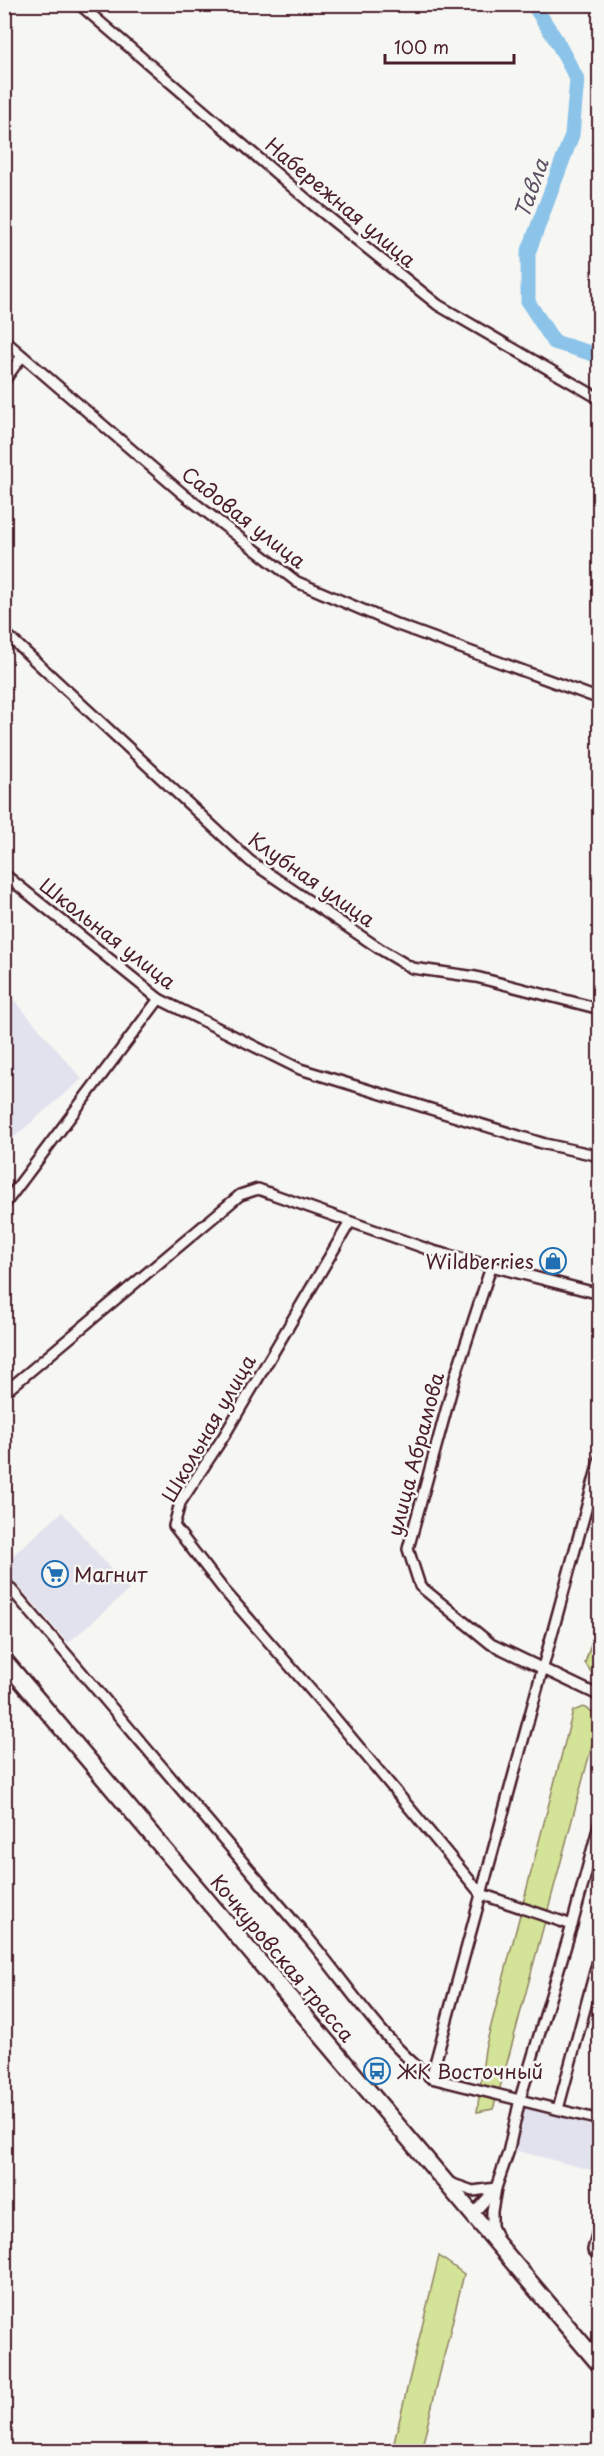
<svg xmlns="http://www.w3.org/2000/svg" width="604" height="2456" font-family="'Playpen Sans',sans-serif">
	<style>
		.built { fill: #e2e2ee }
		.green { fill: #d3e397; stroke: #8e8161; stroke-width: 1.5 }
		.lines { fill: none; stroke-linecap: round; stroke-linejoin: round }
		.river { stroke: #8bc3e9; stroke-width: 15 }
		.minor-casing { stroke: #4a1f2b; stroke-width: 14 }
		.primary-casing { stroke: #4a1f2b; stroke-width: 20 }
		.minor { stroke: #f6f6f2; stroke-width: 9 }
		.primary { stroke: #f6f6f2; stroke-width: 15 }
		.labels { text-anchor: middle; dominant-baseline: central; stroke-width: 5; stroke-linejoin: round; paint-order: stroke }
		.street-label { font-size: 20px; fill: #4a1f2b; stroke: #f6f6f2 }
		.poi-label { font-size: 20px; fill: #4a1f2b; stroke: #f6f6f2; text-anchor: start }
		.water-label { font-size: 21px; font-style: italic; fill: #5e5064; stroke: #f6f6f2 }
	</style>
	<rect width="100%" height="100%" fill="#f6f6f2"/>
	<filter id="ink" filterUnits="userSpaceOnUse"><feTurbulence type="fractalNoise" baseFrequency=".0167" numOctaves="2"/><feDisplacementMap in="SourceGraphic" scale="12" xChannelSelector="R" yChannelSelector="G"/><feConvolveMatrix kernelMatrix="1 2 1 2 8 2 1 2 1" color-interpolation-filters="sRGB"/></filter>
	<g filter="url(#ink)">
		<g class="built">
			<polygon points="4,988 82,1079 5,1145 4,1145"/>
			<polygon points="62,1512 129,1590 68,1643 4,1569 5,1562"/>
			<polygon points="524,2105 599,2125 599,2172 514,2150"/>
		</g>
		<g class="green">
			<polygon points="599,1618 599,1679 595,1678 585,1663"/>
			<polygon points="583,1707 599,1715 599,1719 503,2078 493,2109 477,2112 485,2049 573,1711"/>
			<polygon points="439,2256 464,2274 421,2451 392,2451"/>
		</g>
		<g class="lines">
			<polyline class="river" points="533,4 556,40 577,79 572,135 528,253 528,302 554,342 600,356"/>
			<defs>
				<g id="minor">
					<polyline points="79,4 312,204 438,305 600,399"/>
					<polyline points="4,340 183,494 297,582 398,625 600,699"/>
					<polyline points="4,381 22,356"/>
					<polyline points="4,632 250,861 380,949 412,968 476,977 600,1009"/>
					<polyline points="4,874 159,999 300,1069 545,1144 600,1156"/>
					<polyline points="4,1205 159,999"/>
					<polyline points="350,1222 224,1436 180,1503 174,1526 223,1589 329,1711 481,1894"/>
					<polyline points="491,1267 456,1374 408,1549 420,1586 491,1644 600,1696"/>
					<polyline points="4,1393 240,1195 258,1189 433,1251 600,1294"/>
					<path d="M 4,1581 C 106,1700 206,1820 308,1938 C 347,1984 383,2042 431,2078 L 600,1458"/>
					<polyline points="481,1894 572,1925"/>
					<polyline points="431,2078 600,2120"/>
					<polyline points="558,2109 600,1953"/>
					<polyline points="450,2183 473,2191 496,2188"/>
					<polyline points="472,2215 493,2192"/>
					<polyline points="600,2223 593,2250 600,2258"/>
					<polyline points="496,2235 492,2226 492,2211 496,2188 508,2153 520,2099 572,1925 600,1821"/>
				</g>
				<polyline id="primary" points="4,1660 600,2365"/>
			</defs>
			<use href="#minor" class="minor-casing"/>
			<use href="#primary" class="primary-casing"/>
			<use href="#minor" class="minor"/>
			<use href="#primary" class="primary"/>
		</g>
	</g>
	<defs>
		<symbol id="shop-ring" viewBox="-11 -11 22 22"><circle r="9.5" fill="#f6f6f2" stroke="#1f6fb2" stroke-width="1.5"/><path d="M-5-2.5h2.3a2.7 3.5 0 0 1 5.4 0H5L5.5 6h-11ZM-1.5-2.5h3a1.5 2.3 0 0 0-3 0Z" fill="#1f6fb2"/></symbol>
		<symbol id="supermarket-ring" viewBox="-11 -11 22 22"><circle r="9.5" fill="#f6f6f2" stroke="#1f6fb2" stroke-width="1.5"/><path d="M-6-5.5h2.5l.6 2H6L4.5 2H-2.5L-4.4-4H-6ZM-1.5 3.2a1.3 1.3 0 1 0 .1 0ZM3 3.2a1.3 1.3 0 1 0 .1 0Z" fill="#1f6fb2"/></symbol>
		<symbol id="bus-ring" viewBox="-11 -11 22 22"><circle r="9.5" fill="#f6f6f2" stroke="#1f6fb2" stroke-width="1.5"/><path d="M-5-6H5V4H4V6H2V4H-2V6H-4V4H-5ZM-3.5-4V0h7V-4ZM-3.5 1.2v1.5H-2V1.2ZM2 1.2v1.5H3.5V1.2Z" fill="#1f6fb2"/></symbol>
	</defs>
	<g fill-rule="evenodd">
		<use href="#shop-ring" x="538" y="1246" width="30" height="30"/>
		<use href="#supermarket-ring" x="40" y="1559" width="30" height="30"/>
		<use href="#bus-ring" x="362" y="2056" width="30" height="30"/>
	</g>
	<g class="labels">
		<g class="street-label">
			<text transform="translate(341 202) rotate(40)">Набережная улица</text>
			<text transform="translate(244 517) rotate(38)">Садовая улица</text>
			<text transform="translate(312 879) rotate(35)">Клубная улица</text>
			<text transform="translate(108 933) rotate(38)">Школьная улица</text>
			<text transform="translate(208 1428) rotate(-60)">Школьная улица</text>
			<text transform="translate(415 1454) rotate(-75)">улица Абрамова</text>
			<text transform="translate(283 1958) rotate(50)">Кочкуровская трасса</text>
		</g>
		<g class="poi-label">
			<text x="534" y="1261" text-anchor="end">Wildberries</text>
			<text x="74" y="1574">Магнит</text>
			<text x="397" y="2071">ЖК Восточный</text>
		</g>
		<g class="water-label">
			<text transform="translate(530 188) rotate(-70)">Тавла</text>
		</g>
	</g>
	<rect width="604" height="2456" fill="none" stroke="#f6f6f2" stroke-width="24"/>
	<rect x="12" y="12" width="580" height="2432" fill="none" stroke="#4a1f2b" stroke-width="2" filter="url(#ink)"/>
	<path d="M385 54v9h129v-9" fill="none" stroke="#4a1f2b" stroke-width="3"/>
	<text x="394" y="54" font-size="18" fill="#4a1f2b" stroke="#f6f6f2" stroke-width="4.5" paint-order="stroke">100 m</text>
</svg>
